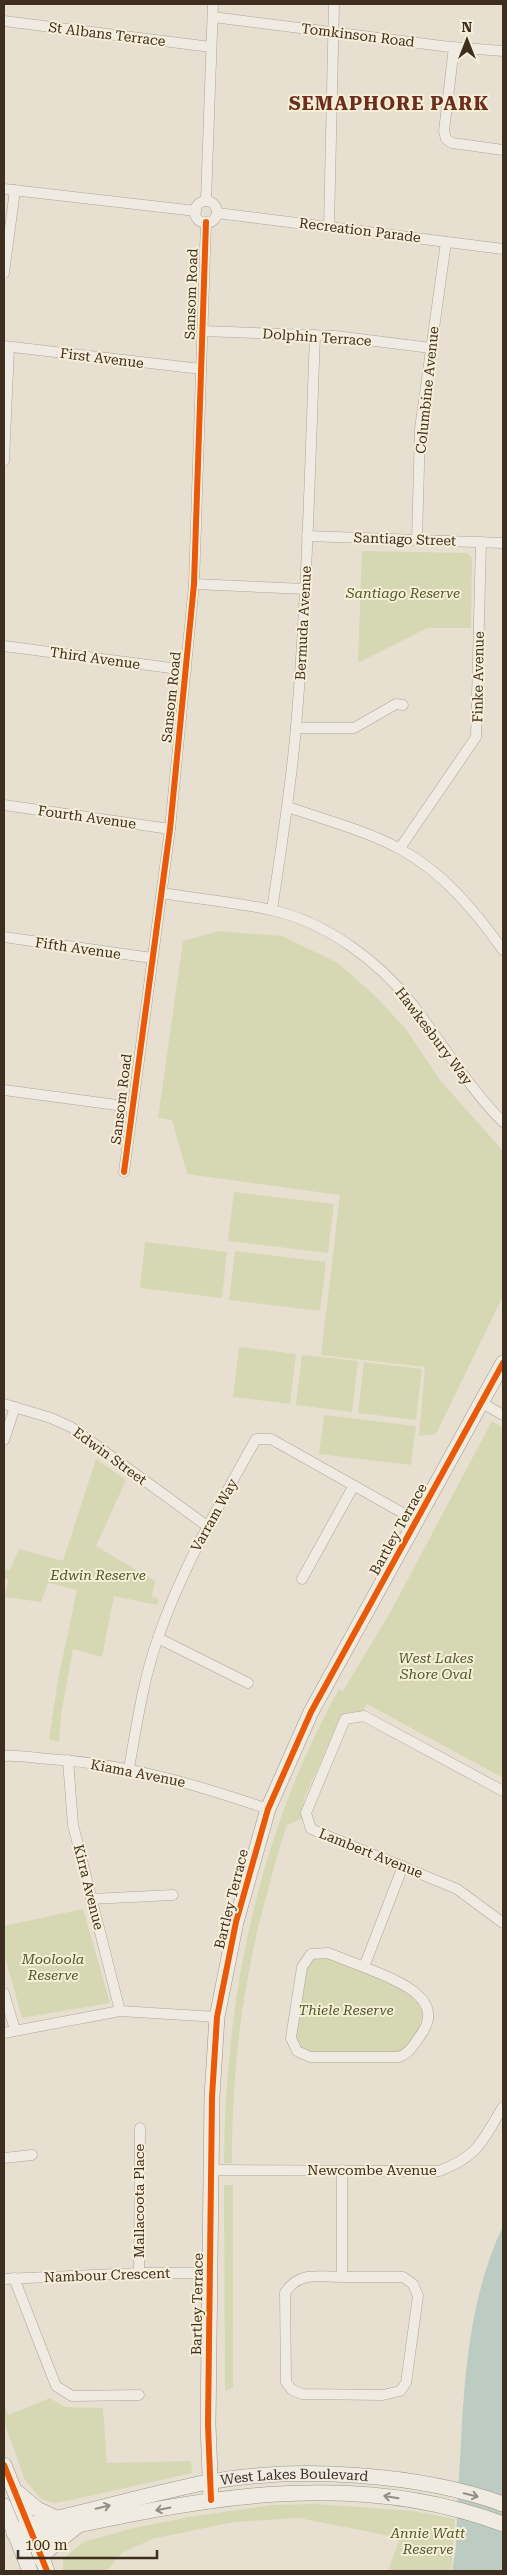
<svg xmlns="http://www.w3.org/2000/svg" width="507" height="2575" font-family="'Roboto Serif',serif">
	<style>
		.green { fill: #d6d7b3 }
		.water { fill: #bcccc2 }
		.lines { fill: none; stroke-linecap: round; stroke-linejoin: round }
		.street-casing { stroke: #ada599; stroke-width: 11 }
		.secondary-casing { stroke: #9c958a; stroke-width: 16 }
		.street { stroke: #efebe3; stroke-width: 10 }
		.secondary { stroke: #efebe3; stroke-width: 15 }
		.cycleway-casing { stroke: #f7eed8; stroke-width: 9 }
		.cycleway { stroke: #e8590c; stroke-width: 6 }
		.oneway { stroke: #968c82 }
		.labels { text-anchor: middle; dominant-baseline: central; stroke-width: 4; stroke-linejoin: round; paint-order: stroke }
		.street-label { font-size: 14px; fill: #3d2e20; stroke: #f7eed8 }
		.park-label { font-size: 14px; font-style: italic; fill: #4d5a26; stroke: #f7eed8 }
		.district-label { font-size: 19px; font-weight: bold; letter-spacing: 1px; fill: #6b2e1e; stroke: #f7eed8 }
	</style>
	<rect width="100%" height="100%" fill="#e7e0d1"/>
	<g class="green">
		<polygon points="362,551 467,553 472,558 471,628 427,628 358,663"/>
		<polygon points="219,931 282,936 338,963 374,995 405,1028 440,1080 503,1151 503,1296 436,1434 419,1436 425,1367 321,1355 340,1195 187,1174 172,1120 158,1118 183,941"/>
		<polygon points="234,1192 334,1204 328,1253 228,1241"/>
		<polygon points="145,1242 227,1252 222,1298 140,1288"/>
		<polygon points="235,1251 326,1262 320,1311 229,1300"/>
		<polygon points="239,1347 296,1354 290,1404 233,1397"/>
		<polygon points="302,1355 358,1361 352,1412 296,1405"/>
		<polygon points="364,1362 422,1369 416,1420 358,1413"/>
		<polygon points="324,1415 416,1426 411,1465 319,1454"/>
		<path d="M 492,1421 L 503,1428 L 503,1778 L 367,1704 L 363,1711 L 351,1712 L 340,1718 L 304,1799 L 302,1819 L 287,1825 C 280,1844 275,1864 270,1883 C 243,1975 232,2068 232,2163 L 224,2163 C 225,1998 258,1835 339,1689 L 343,1691 L 392,1609 Z"/>
		<polygon points="96,1459 126,1480 96,1546 155,1581 152,1596 159,1600 157,1605 114,1596 102,1657 73,1649 61,1715 59,1742 49,1739 58,1680 77,1590 48,1583 41,1602 5,1597 8,1580 4,1578 4,1569 10,1570 19,1549 63,1561"/>
		<polygon points="83,1909 110,2003 22,2018 4,1954 4,1926"/>
		<path d="M 322,1954 L 390,1982 L 423,2004 C 423,2025 415,2044 397,2054 L 311,2054 L 302,2050 L 296,2039 L 306,1969 L 312,1958 Z"/>
		<polygon points="224,2185 233,2185 233,2388 225,2391"/>
		<polygon points="50,2398 65,2407 103,2408 107,2463 191,2461 192,2473 71,2500 53,2503 41,2499 25,2480 4,2422 4,2403 8,2415"/>
		<polygon points="316,2504 413,2511 455,2519 451,2571 388,2571 400,2538 299,2518 234,2522 152,2539 122,2553 107,2571 63,2571 63,2559 83,2542 134,2528 189,2517 271,2505"/>
	</g>
	<path class="water" d="M 503,2226 L 503,2571 L 452,2571 L 456,2547 C 457,2512 459,2476 461,2441 C 465,2367 471,2294 503,2226 Z"/>
	<g class="lines">
		<defs>
			<g id="street">
				<polyline points="213,17 450,47 503,51"/>
				<polyline points="4,21 211,47"/>
				<polyline points="454,47 444,131 446,139 452,143 503,150"/>
				<polyline points="4,189 196,211"/>
				<polyline points="206,201 213,4"/>
				<circle cx="206" cy="212" r="11"/>
				<polyline points="217,213 503,249"/>
				<polyline points="329,226 334,4"/>
				<polyline points="4,273 15,190"/>
				<polyline points="202,331 336,336 431,348"/>
				<polyline points="4,346 201,369"/>
				<polyline points="4,461 9,347"/>
				<polyline points="307,536 503,543"/>
				<polyline points="417,540 420,429 446,242"/>
				<polyline points="194,584 306,589"/>
				<polyline points="4,646 186,670"/>
				<polyline points="296,728 354,728 396,704 403,705"/>
				<polyline points="4,805 170,829"/>
				<path d="M 288,807 C 325,820 365,830 400,849 C 443,872 475,911 503,950"/>
				<polyline points="400,848 476,737 481,542"/>
				<path d="M 162,893 C 198,899 235,902 271,910 C 326,922 379,961 413,1005 C 443,1044 468,1087 503,1122"/>
				<path d="M 272,910 C 281,849 291,788 296,727 C 307,596 310,466 315,335"/>
				<polyline points="4,937 152,958"/>
				<polyline points="4,1090 132,1107"/>
				<polyline points="124,1172 170,829 194,584 206,222"/>
				<polyline points="482,1403 503,1415"/>
				<polyline points="4,1404 51,1418 71,1427 207,1526"/>
				<polyline points="4,1440 15,1407"/>
				<polyline points="302,1579 353,1487"/>
				<polyline points="158,1638 248,1683"/>
				<path d="M 4,1756 C 19,1755 34,1758 49,1759 C 128,1764 194,1784 268,1809"/>
				<polyline points="68,1760 73,1825 120,2011"/>
				<path d="M 129,1768 C 137,1724 143,1680 158,1638 C 182,1567 220,1504 256,1439 L 271,1439 L 417,1521"/>
				<polyline points="503,1791 364,1716 345,1719 306,1813 311,1829 457,1889 503,1923"/>
				<polyline points="91,1899 173,1895"/>
				<path d="M 364,1967 L 328,1953 L 311,1954 L 302,1967 L 291,2038 L 297,2051 L 310,2057 L 399,2057 C 410,2053 415,2043 422,2033 C 447,1996 390,1978 364,1967 L 403,1866"/>
				<polyline points="4,1993 15,2030"/>
				<polyline points="4,2033 120,2011 217,2017"/>
				<polyline points="4,2158 32,2155"/>
				<path d="M 211,2170 L 439,2171 C 479,2156 482,2141 503,2107"/>
				<polyline points="139,2273 140,2128"/>
				<path d="M 342,2277 C 319,2277 298,2271 285,2293 L 286,2382 L 292,2390 L 302,2394 L 383,2395 L 400,2391 L 406,2383 L 418,2296 L 413,2284 L 403,2277 L 342,2277 L 342,2170"/>
				<polyline points="14,2278 56,2386 72,2396 139,2395"/>
				<polyline points="4,2279 139,2273 210,2273"/>
			</g>
			<g id="secondary">
				<polyline points="4,2465 47,2571"/>
				<polyline points="18,2493 37,2509 56,2518"/>
				<polyline points="211,2500 208,2425 212,2097 217,2017 236,1922 268,1809 311,1712 503,1363"/>
				<polyline points="4,2506 30,2571"/>
				<path id="s1" d="M 14,2533 L 28,2525 C 88,2512 148,2494 208,2482 C 298,2466 418,2473 503,2504"/>
				<path d="M 14,2533 L 32,2535 C 189,2501 347,2465 503,2524"/>
				<polyline points="41,2559 49,2549 77,2526"/>
			</g>
		</defs>
		<use href="#street" class="street-casing"/>
		<use href="#secondary" class="secondary-casing"/>
		<use href="#street" class="street"/>
		<use href="#secondary" class="secondary"/>
		<defs>
			<g id="cycleway">
				<polyline points="124,1172 170,829 194,584 206,222"/>
				<polyline points="4,2465 47,2571"/>
				<polyline points="211,2500 208,2425 212,2097 217,2017 236,1922 268,1809 311,1712 503,1363"/>
			</g>
		</defs>
		<use href="#cycleway" class="cycleway-casing"/>
		<use href="#cycleway" class="cycleway"/>
	</g>
	<defs><path id="oneway-shaft" d="M-6 0H5M1.5-3L5.5 0L1.5 3" fill="none" stroke-width="1.6" stroke-linecap="round" stroke-linejoin="round" transform="scale(1.25)"/></defs>
	<g class="oneway">
		<use href="#oneway-shaft" transform="translate(471 2495) rotate(14)"/>
		<use href="#oneway-shaft" transform="translate(391 2497) rotate(-171)"/>
		<use href="#oneway-shaft" transform="translate(103 2507) rotate(-13)"/>
		<use href="#oneway-shaft" transform="translate(163 2509) rotate(169)"/>
	</g>
	<g class="labels">
		<g class="street-label">
			<text transform="translate(107 34) rotate(7)">St Albans Terrace</text>
			<text transform="translate(358 35) rotate(7)">Tomkinson Road</text>
			<text transform="translate(360 230) rotate(7)">Recreation Parade</text>
			<text transform="translate(191 294) rotate(-88)">Sansom Road</text>
			<text transform="translate(317 337) rotate(4)">Dolphin Terrace</text>
			<text transform="translate(102 358) rotate(7)">First Avenue</text>
			<text transform="translate(427 390) rotate(-84)">Columbine Avenue</text>
			<text transform="translate(405 539) rotate(2)">Santiago Street</text>
			<text transform="translate(303 623) rotate(-87)">Bermuda Avenue</text>
			<text transform="translate(95 658) rotate(8)">Third Avenue</text>
			<text transform="translate(478 677) rotate(-89)">Finke Avenue</text>
			<text transform="translate(171 697) rotate(-84)">Sansom Road</text>
			<text transform="translate(87 817) rotate(8)">Fourth Avenue</text>
			<text transform="translate(78 948) rotate(8)">Fifth Avenue</text>
			<text transform="translate(434 1036) rotate(53)">Hawkesbury Way</text>
			<text transform="translate(121 1099) rotate(-83)">Sansom Road</text>
			<text transform="translate(110 1456) rotate(36)">Edwin Street</text>
			<text transform="translate(214 1515) rotate(-61)">Varram Way</text>
			<text transform="translate(398 1529) rotate(-61)">Bartley Terrace</text>
			<text transform="translate(138 1773) rotate(11)">Kiama Avenue</text>
			<text transform="translate(371 1853) rotate(22)">Lambert Avenue</text>
			<text transform="translate(89 1887) rotate(76)">Kirra Avenue</text>
			<text transform="translate(231 1899) rotate(-76)">Bartley Terrace</text>
			<text x="372" y="2170">Newcombe Avenue</text>
			<text transform="translate(139 2201) rotate(-90)">Mallacoota Place</text>
			<text transform="translate(107 2275) rotate(-2)">Nambour Crescent</text>
			<text transform="translate(197 2304) rotate(-89)">Bartley Terrace</text>
			<text stroke="none"><textPath href="#s1" startOffset="288">West Lakes Boulevard</textPath></text>
		</g>
		<g class="park-label">
			<text x="403" y="593">Santiago Reserve</text>
			<text x="98" y="1575">Edwin Reserve</text>
			<text x="436" y="1658">West Lakes<tspan x="436" dy="16">Shore Oval</tspan></text>
			<text x="53" y="1959">Mooloola<tspan x="53" dy="16">Reserve</tspan></text>
			<text x="346" y="2010">Thiele Reserve</text>
			<text x="428" y="2533">Annie Watt<tspan x="428" dy="16">Reserve</tspan></text>
		</g>
		<g class="district-label">
			<text x="389" y="103">SEMAPHORE PARK</text>
		</g>
	</g>
	<rect width="507" height="2575" fill="none" stroke="#3d2e20" stroke-width="10"/>
	<g transform="translate(467 40)" stroke="#f7eed8" stroke-width="4" paint-order="stroke">
	<path d="M0-4L9 19L0 12L-9 19Z" fill="#3d2e20"/>
	<text y="-8" font-size="14" font-weight="bold" text-anchor="middle" fill="#3d2e20">N</text>
	</g>
	<path d="M18 2550v8h139v-8" fill="none" stroke="#3d2e20" stroke-width="2.5"/>
	<text x="25" y="2550" font-size="15" fill="#3d2e20" stroke="#f7eed8" stroke-width="4" paint-order="stroke">100 m</text>
</svg>
